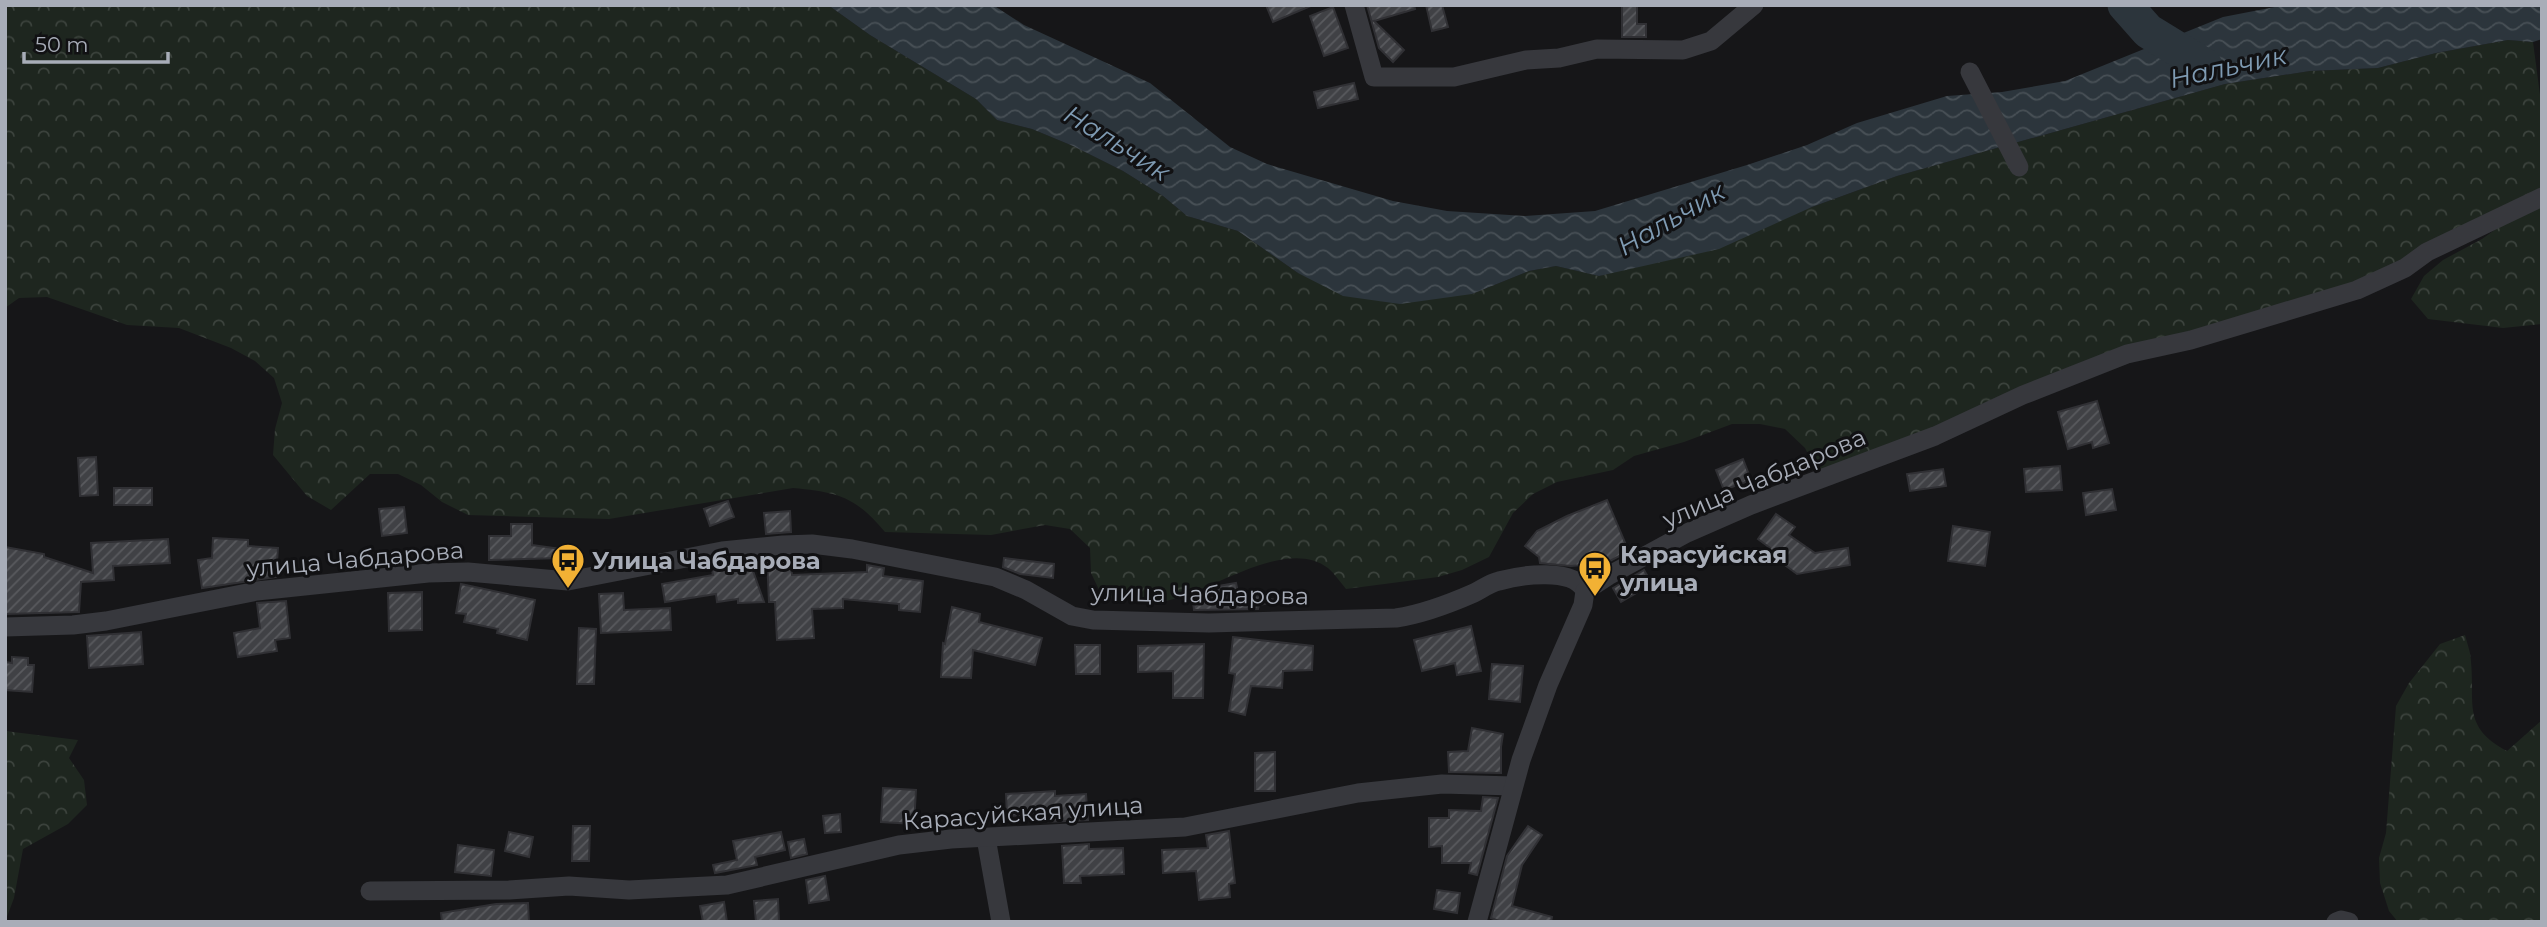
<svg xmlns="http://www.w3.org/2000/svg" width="2547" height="927" font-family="Montserrat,sans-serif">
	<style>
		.forest { fill: url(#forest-crowns) }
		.water { fill: url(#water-waves) }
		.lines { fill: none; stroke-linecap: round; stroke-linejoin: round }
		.river { stroke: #2c353c; stroke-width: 35 }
		.building { fill: url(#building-hatch); stroke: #303034; stroke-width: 2 }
		.minor { stroke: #37383d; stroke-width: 19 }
		.labels { text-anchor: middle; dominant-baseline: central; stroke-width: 6; stroke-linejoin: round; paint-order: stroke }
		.street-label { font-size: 24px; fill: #a8adb8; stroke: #111113 }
		.poi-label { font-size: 24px; font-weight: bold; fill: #a8adb8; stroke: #111113; text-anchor: start }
		.water-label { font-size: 26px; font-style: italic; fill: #7f9bb3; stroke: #111113 }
	</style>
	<defs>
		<pattern id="forest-crowns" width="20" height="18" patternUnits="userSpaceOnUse" patternTransform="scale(1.75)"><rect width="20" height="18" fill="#1e261f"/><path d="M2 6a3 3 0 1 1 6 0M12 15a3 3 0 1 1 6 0" fill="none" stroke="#3c433d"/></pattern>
		<pattern id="water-waves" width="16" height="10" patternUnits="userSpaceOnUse" patternTransform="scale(1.75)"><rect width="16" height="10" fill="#2c353c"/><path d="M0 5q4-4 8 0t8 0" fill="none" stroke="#485056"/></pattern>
		<pattern id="building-hatch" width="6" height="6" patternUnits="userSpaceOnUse" patternTransform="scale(1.75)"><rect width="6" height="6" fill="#404145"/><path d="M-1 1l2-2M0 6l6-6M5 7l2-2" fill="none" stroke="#595a5e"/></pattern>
	</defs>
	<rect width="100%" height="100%" fill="#161618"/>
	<g class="forest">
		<path d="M 5,5 L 828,5 L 870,35 L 976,99 L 997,120 L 1032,129 L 1073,146 L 1123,171 L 1163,196 L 1187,216 L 1238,231 L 1298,273 L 1472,294 L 1529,271 L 1556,266 L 1599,276 L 1812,207 L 1897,176 L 2225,84 L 2310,71 L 2378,68 L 2436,53 L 2508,40 L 2533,42 L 2542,110 L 2542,197 L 2405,268 L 2191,340 L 1820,478 L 1805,448 L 1785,429 L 1760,424 L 1732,424 L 1684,442 L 1634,456 L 1613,470 L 1557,482 L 1533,494 L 1513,513 L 1489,557 L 1462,570 L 1438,577 L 1346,589 C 1340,582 1335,574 1328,568 C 1285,535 1208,595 1161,602 C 1144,604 1119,598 1102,596 L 1091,573 L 1090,548 L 1070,529 L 1045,525 L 991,535 L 885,532 C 856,497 838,492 793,488 L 609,519 L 468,515 L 442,502 L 421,485 L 398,474 L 370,474 L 331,510 L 307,496 L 273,455 L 275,429 L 282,403 L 274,378 L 255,361 L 231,348 L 179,328 L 127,325 L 47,297 L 19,298 L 5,308 Z"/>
		<polygon points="2542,207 2542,324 2503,328 2428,319 2411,299 2424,276 2443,260 2482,239 2517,214"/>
		<path d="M 2465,635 C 2467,643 2471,653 2471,662 C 2475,704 2462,727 2507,751 L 2542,720 L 2542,922 L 2398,922 L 2389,911 L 2380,883 L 2379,858 L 2386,833 L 2396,706 L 2409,683 L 2440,644 Z"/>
		<polygon points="5,731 78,740 69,758 84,780 87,805 68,824 23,849 14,898 5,922"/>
	</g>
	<polygon class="water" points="828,5 993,5 1024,25 1150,83 1230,147 1267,164 1393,201 1447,211 1525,216 1595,211 1747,165 1807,145 1857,123 1947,96 2002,92 2065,81 2223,17 2285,5 2542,5 2542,39 2533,42 2508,40 2436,53 2378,68 2310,71 2225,84 1897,176 1812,207 1719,249 1599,276 1556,266 1529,271 1472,294 1400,304 1343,296 1298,273 1238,231 1187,216 1163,196 1123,171 1073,146 1032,129 997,120 976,99 870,35"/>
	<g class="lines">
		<polyline class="river" points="2125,5 2148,31 2205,66"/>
	</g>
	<g class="building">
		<polygon points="1266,5 1313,5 1273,22"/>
		<polygon points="1367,5 1414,5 1415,9 1374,21 1404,50 1393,62 1379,48"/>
		<polygon points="1426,5 1442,5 1448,27 1432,31"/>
		<polygon points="1622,5 1637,5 1637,24 1646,24 1646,37 1622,37"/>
		<polygon points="1333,7 1348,48 1324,56 1310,16"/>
		<polygon points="1354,83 1358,99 1318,108 1314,92"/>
		<polygon points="2097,401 2109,443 2093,448 2092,442 2068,449 2058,412"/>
		<polygon points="96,457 98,495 80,496 78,458"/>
		<polygon points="1743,459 1751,480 1724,490 1716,470"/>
		<polygon points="2060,466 2062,490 2026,492 2024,469"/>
		<polygon points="1943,469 1946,486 1910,491 1907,474"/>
		<rect x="114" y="488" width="38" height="17"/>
		<polygon points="2112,489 2116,510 2086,515 2083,493"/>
		<polygon points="1607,500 1626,545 1631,550 1606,563 1571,566 1540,563 1539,557 1525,546 1537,531 1567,516"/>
		<polygon points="728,501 734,517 710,526 704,509"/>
		<polygon points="404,507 407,533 382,536 379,509"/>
		<polygon points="790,511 791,532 766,534 764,513"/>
		<polygon points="1776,514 1795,527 1789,535 1815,553 1848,548 1850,565 1797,574 1767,552 1770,548 1758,539"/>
		<polygon points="511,524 532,524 532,545 562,549 561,558 489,560 489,536 511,536"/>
		<polygon points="1953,526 1990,532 1985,566 1948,561"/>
		<polygon points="213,538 248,540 248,546 278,548 276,577 202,588 198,560 212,558"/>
		<polygon points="168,539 170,563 113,566 114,580 81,582 79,612 5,614 5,547 44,554 44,557 93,573 91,543"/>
		<polygon points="790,557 792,575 867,572 867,565 884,568 883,576 923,581 920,612 899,610 899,604 843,599 843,608 812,609 814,638 777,640 775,602 769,602 767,559"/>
		<polygon points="1004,558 1054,564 1053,578 1020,574 1003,567"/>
		<polygon points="752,568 764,602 738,603 738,599 717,602 716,594 665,602 662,584 713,575 712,570"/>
		<polygon points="1644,570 1652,584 1621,602 1613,588"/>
		<polygon points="1236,583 1238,592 1280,601 1259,605 1258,609 1194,610 1193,602 1220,597 1218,586"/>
		<polygon points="461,584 535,600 527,640 497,633 498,629 464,622 466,614 456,613"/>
		<polygon points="422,592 422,630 389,631 388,593"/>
		<polygon points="623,593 624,610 670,608 671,630 601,633 599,594"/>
		<polygon points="286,601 290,638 275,640 277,651 238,657 234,633 260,628 257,603"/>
		<polygon points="952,607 980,614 979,622 1042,638 1035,665 973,650 971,678 941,677 943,643 945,644"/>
		<polygon points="1471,626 1481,671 1457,675 1455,663 1422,671 1414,640"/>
		<polygon points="579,628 596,629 594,684 577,684"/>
		<polygon points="141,632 143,664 89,668 87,636"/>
		<polygon points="1233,637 1313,646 1312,670 1283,671 1282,688 1251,686 1245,715 1229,711 1235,674 1229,673"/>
		<polygon points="1204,644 1203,698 1173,698 1173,671 1138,672 1138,646"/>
		<polygon points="1075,645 1100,645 1100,674 1076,674"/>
		<polygon points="12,657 28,658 28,665 34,665 32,692 5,690 5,662 12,663"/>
		<polygon points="1492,664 1523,666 1520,702 1489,699"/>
		<polygon points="1472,728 1503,734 1501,747 1501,773 1449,772 1448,752 1468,751"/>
		<polygon points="1275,752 1275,791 1255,791 1255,753"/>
		<polygon points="883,788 916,790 914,824 881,822"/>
		<polygon points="1055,791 1055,796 1086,794 1088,820 1044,822 1044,814 1007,816 1006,794"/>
		<polygon points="1483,797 1498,798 1477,875 1469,873 1471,863 1442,863 1442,846 1429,847 1429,818 1449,818 1449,810 1481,811"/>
		<polygon points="840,814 841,832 825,833 823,816"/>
		<polygon points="573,826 590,826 589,861 572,861"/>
		<polygon points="1528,826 1542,835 1522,865 1512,906 1552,917 1551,922 1502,922 1491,918 1507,856"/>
		<polygon points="1229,831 1235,883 1229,884 1230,897 1199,900 1196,871 1163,873 1162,850 1208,848 1206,835"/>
		<polygon points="509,832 533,837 529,857 505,851"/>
		<polygon points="781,832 785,850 755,857 757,865 715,873 713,865 737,860 733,841"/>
		<polygon points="804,839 807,854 791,858 788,842"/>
		<polygon points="1089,844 1089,849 1123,848 1124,874 1080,876 1081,883 1064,883 1062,846"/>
		<polygon points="458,845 494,850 491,876 455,872"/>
		<polygon points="825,876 829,900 809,903 806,880"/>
		<polygon points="1437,890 1460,893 1457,913 1434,909"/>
		<polygon points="778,899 779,921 756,922 754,901"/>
		<polygon points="724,902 727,922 703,922 700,906"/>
		<polygon points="528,903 529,922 442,922 441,913 496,904"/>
	</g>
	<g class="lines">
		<g class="minor">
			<polyline points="1354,5 1374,77 1454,77 1526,60 1559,58 1597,49 1683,50 1711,41 1754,5"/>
			<polyline points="1970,72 2019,167"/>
			<polyline points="1585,591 1608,576 1687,533 1751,505 1935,436 2023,395 2127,354 2191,340 2357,290 2405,268 2427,252 2542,197"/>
			<path d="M 5,627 L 73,625 L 106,621 L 257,591 L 428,573 L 468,572 L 568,581 L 722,551 L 783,545 L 812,544 L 852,549 L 995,577 L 1026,590 L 1072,616 L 1093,620 L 1209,623 L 1396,618 C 1423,614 1449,604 1474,593 C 1482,589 1490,583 1499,581 C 1520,575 1574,567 1585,591"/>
			<polyline points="986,838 1001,922"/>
			<polyline points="370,891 509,890 569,886 629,890 727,885 899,845 951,839 1185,827 1358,793 1442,784 1513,786"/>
			<polyline points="1477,922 1521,760 1548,685 1583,605 1585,591"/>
			<polyline points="2336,922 2341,920 2349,922"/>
		</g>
	</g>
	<defs>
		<symbol id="bus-pin" viewBox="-11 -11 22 30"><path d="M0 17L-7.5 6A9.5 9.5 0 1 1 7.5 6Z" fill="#f2b134" stroke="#111113"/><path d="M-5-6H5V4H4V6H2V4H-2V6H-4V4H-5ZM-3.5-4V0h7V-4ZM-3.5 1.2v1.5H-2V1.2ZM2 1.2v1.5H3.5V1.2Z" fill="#111"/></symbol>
	</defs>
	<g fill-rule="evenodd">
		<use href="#bus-pin" x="549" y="541" width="38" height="52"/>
		<use href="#bus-pin" x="1576" y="549" width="38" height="52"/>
	</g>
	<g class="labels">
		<g class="street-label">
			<text transform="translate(1764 478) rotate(-23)">улица Чабдарова</text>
			<text transform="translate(355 559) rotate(-5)">улица Чабдарова</text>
			<text transform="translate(1200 594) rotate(1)">улица Чабдарова</text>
			<text transform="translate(1023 813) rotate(-4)">Карасуйская улица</text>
		</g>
		<g class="poi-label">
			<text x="1620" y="554">Карасуйская<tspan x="1620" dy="28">улица</tspan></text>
			<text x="592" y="560">Улица Чабдарова</text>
		</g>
		<g class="water-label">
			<text transform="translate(2228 67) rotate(-12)">Нальчик</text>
			<text transform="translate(1117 143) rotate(32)">Нальчик</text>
			<text transform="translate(1671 219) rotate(-30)">Нальчик</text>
		</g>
	</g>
	<rect width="2547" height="927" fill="none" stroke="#a8adb8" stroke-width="14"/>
	<path d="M24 52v10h144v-10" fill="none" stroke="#a8adb8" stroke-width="3.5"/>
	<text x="35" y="52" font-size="21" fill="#a8adb8" stroke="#111113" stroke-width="5" paint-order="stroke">50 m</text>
</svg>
